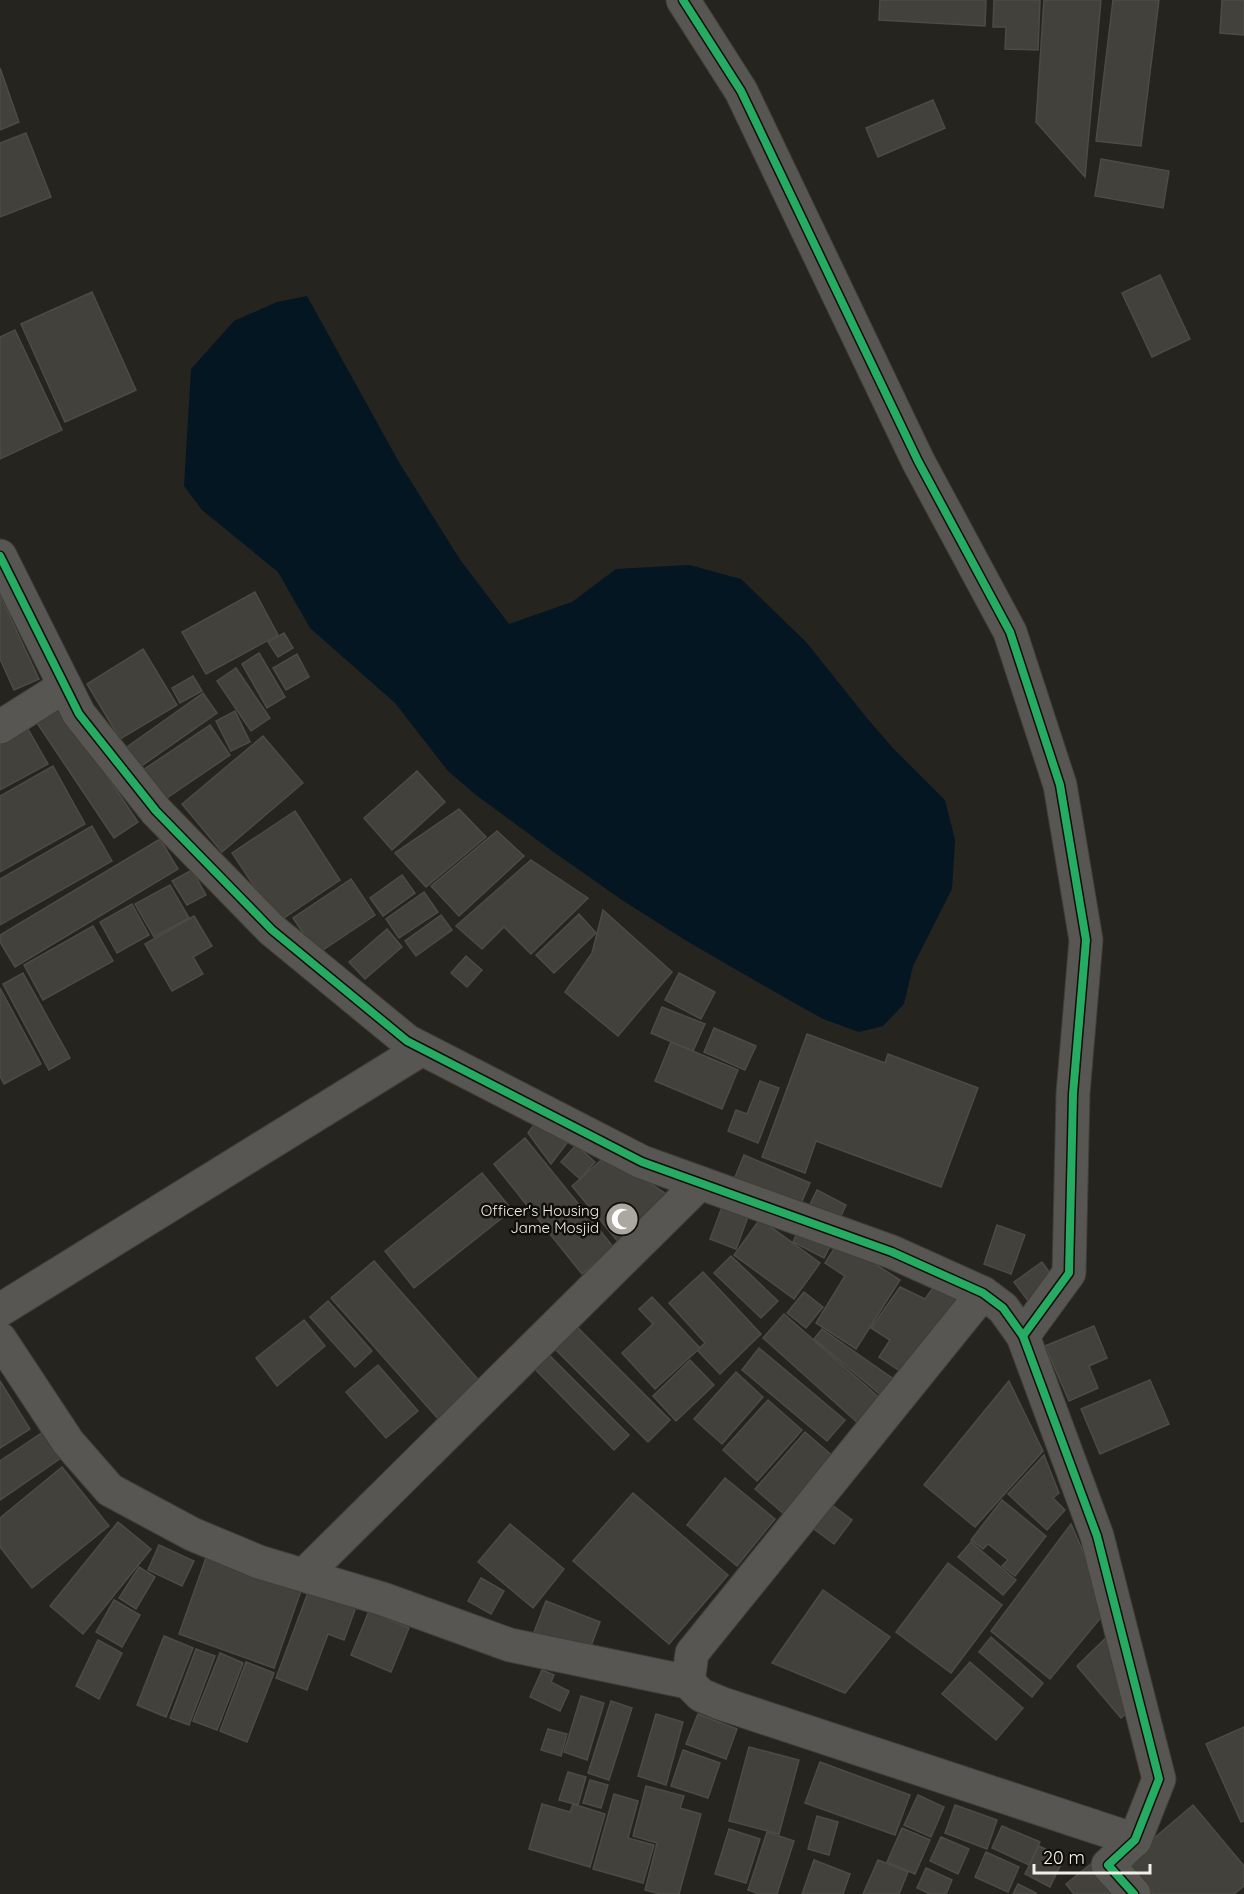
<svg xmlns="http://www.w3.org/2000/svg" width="1244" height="1894" font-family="Quicksand,sans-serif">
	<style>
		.water { fill: #051623 }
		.building { fill: #43413c; stroke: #4c4b46; stroke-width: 1.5 }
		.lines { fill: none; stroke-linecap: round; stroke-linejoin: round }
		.street-casing { stroke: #403e39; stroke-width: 35 }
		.street { stroke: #585652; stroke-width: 33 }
		.cycleway-casing { stroke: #100e09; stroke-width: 11 }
		.cycleway { stroke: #26ab63; stroke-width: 8 }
		.labels { text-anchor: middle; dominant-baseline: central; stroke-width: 5; stroke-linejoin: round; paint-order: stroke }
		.poi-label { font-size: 15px; fill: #f2efe8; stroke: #100e09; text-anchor: end }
	</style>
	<rect width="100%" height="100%" fill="#26241e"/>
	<polygon class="water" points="307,296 400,464 461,561 509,624 572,602 616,569 689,565 741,579 807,643 866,717 892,747 945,800 955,840 952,889 913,966 904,1004 883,1026 859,1032 823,1019 775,992 685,940 622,900 548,848 476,795 448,771 395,703 310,628 278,572 202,510 184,486 191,369 234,321 277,302"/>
	<g class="building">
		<polygon points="880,0 986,0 985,26 879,20"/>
		<polygon points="994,0 1040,0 1038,50 1005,49 1006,27 993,27"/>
		<polygon points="1044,0 1101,0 1085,177 1036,122"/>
		<polygon points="1113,0 1159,0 1141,146 1096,141"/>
		<polygon points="1222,0 1244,0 1244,35 1220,33"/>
		<polygon points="0,68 19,122 0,130"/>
		<polygon points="933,100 945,128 878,157 866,128"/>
		<polygon points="26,133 51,197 0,217 0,143"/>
		<polygon points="1101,159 1169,171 1163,208 1095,196"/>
		<polygon points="1160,275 1190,339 1152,357 1122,293"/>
		<polygon points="92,292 136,390 65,422 21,324"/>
		<polygon points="15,330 62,430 0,459 0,337"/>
		<polygon points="255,592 278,635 206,674 182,632"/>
		<polygon points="0,595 39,679 14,690 0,659"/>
		<polygon points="284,633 293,648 278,657 268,642"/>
		<polygon points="143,649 177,705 120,739 87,684"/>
		<polygon points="259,653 285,697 267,708 242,664"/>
		<polygon points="297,654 309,677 286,690 273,668"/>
		<polygon points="236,668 270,718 251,731 217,681"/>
		<polygon points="193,676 202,691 180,703 172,688"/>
		<polygon points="203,693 217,713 140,767 127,747"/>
		<polygon points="56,701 138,822 114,838 33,717"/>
		<polygon points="235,711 250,742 231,751 216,721"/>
		<polygon points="210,725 230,755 161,802 140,772"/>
		<polygon points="28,729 48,764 0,790 0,745"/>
		<polygon points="263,736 303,783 222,852 182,804"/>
		<polygon points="53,766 85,824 0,872 0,796"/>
		<polygon points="417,771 445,802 392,850 364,818"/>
		<polygon points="459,809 486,837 426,887 395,853"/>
		<polygon points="295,811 340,880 278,922 232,853"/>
		<polygon points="92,826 112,861 0,925 0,879"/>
		<polygon points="497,831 524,856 459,916 431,886"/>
		<polygon points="160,839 178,869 15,967 0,942 0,935"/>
		<polygon points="531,860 588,898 531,954 504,927 482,949 456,926"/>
		<polygon points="192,870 206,895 187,905 172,881"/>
		<polygon points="402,875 415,893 383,916 370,898"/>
		<polygon points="351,879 375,915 317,954 293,918"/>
		<polygon points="170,885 189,918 154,937 135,904"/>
		<polygon points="424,892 438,912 399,938 386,919"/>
		<polygon points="132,904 149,935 117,953 100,922"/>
		<polygon points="603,910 672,972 618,1036 565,992 592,953"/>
		<polygon points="579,914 596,933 554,973 536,955"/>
		<polygon points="441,915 452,930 416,956 405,941"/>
		<polygon points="194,916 212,946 193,957 203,974 172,991 145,944"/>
		<polygon points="93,926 113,961 43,1000 24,965"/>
		<polygon points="387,929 402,947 365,979 349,962"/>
		<polygon points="466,956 482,970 467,987 451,973"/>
		<polygon points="23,973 70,1058 49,1070 3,984"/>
		<polygon points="679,973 715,992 701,1019 665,1000"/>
		<polygon points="0,988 41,1064 4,1084 0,1076"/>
		<polygon points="662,1007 705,1024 693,1051 651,1033"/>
		<polygon points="714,1028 756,1046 745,1070 704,1052"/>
		<polygon points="807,1034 885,1063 888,1054 978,1088 941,1187 816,1141 805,1173 762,1157"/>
		<polygon points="671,1042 738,1070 722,1109 655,1081"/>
		<polygon points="760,1081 779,1088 758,1143 728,1131 736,1110 747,1114"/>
		<polygon points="536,1122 567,1143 551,1164 528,1133"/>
		<polygon points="525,1138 614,1248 582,1274 494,1164"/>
		<polygon points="576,1145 595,1162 580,1179 561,1162"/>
		<polygon points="607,1155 668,1195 619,1243 572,1186"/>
		<polygon points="744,1155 810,1183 798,1210 733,1182"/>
		<polygon points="482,1173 512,1210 414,1288 385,1251"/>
		<polygon points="817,1190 846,1205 837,1224 808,1209"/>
		<polygon points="722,1207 748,1217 736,1249 710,1239"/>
		<polygon points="760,1219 820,1263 794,1299 734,1255"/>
		<polygon points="997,1225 1025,1235 1011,1274 984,1264"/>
		<polygon points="799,1229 831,1244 824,1258 793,1242"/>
		<polygon points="839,1241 900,1280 856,1349 816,1323 845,1276 825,1263"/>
		<polygon points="731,1256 778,1301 761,1318 714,1273"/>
		<polygon points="374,1261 482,1384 440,1421 331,1298"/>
		<polygon points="1042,1262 1057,1283 1029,1302 1014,1282"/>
		<polygon points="703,1272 761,1334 720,1374 697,1350 705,1343 669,1303"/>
		<polygon points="900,1287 925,1299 933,1288 960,1301 903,1373 879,1357 890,1340 871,1328"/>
		<polygon points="804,1292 823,1307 806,1328 787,1313"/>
		<polygon points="652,1297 700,1348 655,1389 622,1353 653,1324 639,1309"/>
		<polygon points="328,1301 372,1351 355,1367 310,1317"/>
		<polygon points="784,1314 881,1399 859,1424 763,1338"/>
		<polygon points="304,1320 325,1346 277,1386 256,1358"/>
		<polygon points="573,1323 670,1420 648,1442 551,1345"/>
		<polygon points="1094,1326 1107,1358 1089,1366 1098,1388 1069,1401 1045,1346"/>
		<polygon points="822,1329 895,1380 883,1397 814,1339"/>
		<polygon points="541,1347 629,1435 614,1450 527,1361"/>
		<polygon points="759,1348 845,1420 827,1441 742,1370"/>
		<polygon points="690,1360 714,1385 676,1421 653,1396"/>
		<polygon points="378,1365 418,1411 386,1438 346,1392"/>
		<polygon points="736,1372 763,1397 722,1444 694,1419"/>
		<polygon points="1150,1380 1169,1424 1100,1454 1081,1409"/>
		<polygon points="0,1381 30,1429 0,1448"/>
		<polygon points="1009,1381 1043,1451 975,1527 924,1485"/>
		<polygon points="768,1400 802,1430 757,1481 723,1450"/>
		<polygon points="43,1432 61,1458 0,1500 0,1461"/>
		<polygon points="805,1432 835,1458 785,1515 755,1489"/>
		<polygon points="1044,1455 1059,1493 1053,1498 1065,1510 1047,1530 1008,1494"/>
		<polygon points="62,1467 109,1526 32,1588 0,1547 0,1518"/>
		<polygon points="725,1478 775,1519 737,1566 687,1525"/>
		<polygon points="633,1493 728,1575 669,1644 573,1561"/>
		<polygon points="824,1499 852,1520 834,1544 806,1523"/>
		<polygon points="1002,1500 1046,1536 1015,1576 1002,1566 1008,1560 988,1544 983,1549 971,1540"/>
		<polygon points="118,1522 151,1549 83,1634 50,1606"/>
		<polygon points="510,1524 564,1569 533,1608 478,1562"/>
		<polygon points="1071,1524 1108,1609 1050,1679 991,1631"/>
		<polygon points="971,1542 1016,1580 1003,1595 958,1557"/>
		<polygon points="159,1545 194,1561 182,1586 148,1570"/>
		<polygon points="207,1555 302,1588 274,1668 179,1634"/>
		<polygon points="948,1563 1002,1605 951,1673 896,1632"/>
		<polygon points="139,1567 155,1577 136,1609 119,1598"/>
		<polygon points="481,1578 504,1591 491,1614 468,1601"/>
		<polygon points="310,1587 357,1604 344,1640 328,1634 307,1690 276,1678"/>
		<polygon points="823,1590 890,1637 845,1693 772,1663"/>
		<polygon points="114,1600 140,1615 122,1647 96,1632"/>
		<polygon points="546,1601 600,1622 588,1654 534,1632"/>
		<polygon points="369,1611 409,1628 391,1672 351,1655"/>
		<polygon points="1112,1632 1152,1691 1121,1718 1077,1666"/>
		<polygon points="164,1636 193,1648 166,1717 137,1705"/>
		<polygon points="991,1637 1043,1683 1032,1697 979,1652"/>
		<polygon points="98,1640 122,1653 99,1699 76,1686"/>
		<polygon points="196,1649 215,1656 189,1725 170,1718"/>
		<polygon points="220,1653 243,1663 217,1730 193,1721"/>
		<polygon points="246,1662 274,1673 247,1742 220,1731"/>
		<polygon points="970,1662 1023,1708 996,1740 942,1694"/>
		<polygon points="542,1670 554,1675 551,1682 569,1691 560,1711 530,1697"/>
		<polygon points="581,1696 604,1703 587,1760 564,1752"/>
		<polygon points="611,1701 632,1708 609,1780 588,1773"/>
		<polygon points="656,1714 683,1722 666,1785 638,1776"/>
		<polygon points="698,1714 737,1729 726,1759 686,1744"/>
		<polygon points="1244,1727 1244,1821 1241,1822 1206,1744"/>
		<polygon points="548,1729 567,1734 561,1756 541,1750"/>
		<polygon points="749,1747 799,1760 779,1834 729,1821"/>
		<polygon points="683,1750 720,1763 708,1798 671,1786"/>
		<polygon points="820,1762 910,1795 895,1835 805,1803"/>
		<polygon points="568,1772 586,1777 578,1805 559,1800"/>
		<polygon points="590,1780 608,1785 601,1808 583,1803"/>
		<polygon points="646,1786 684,1796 680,1808 701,1814 679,1894 660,1894 645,1890 657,1843 633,1836"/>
		<polygon points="614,1794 638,1801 628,1838 654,1845 643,1883 593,1869"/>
		<polygon points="918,1795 944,1807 931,1837 904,1825"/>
		<polygon points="542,1804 570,1812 573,1804 605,1814 590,1867 529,1849"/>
		<polygon points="955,1805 997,1820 987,1849 945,1833"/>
		<polygon points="1193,1805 1244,1866 1244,1886 1234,1894 1153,1894 1126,1862"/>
		<polygon points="817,1816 838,1822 829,1855 808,1849"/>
		<polygon points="1002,1826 1040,1842 1029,1865 992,1848"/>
		<polygon points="902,1828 930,1840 915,1874 887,1862"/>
		<polygon points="729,1829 760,1839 746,1883 715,1874"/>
		<polygon points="767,1832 794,1841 777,1894 760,1894 748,1890"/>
		<polygon points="941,1837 969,1849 958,1874 930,1861"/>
		<polygon points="1039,1846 1064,1858 1050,1887 1025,1874"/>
		<polygon points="986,1852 1019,1867 1008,1892 975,1877"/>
		<polygon points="814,1860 850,1874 843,1894 802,1894"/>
		<polygon points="878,1860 908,1872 899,1894 863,1894"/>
		<polygon points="1092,1863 1116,1894 1074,1894 1066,1884"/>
		<polygon points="926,1868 952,1880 946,1894 930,1894 917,1888"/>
		<polygon points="1018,1884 1036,1893 1036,1894 1013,1894"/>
	</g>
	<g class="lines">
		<defs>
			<g id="street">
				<polyline points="683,0 741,91 918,461 1010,632 1060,785 1086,940 1073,1094 1069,1273 1023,1336"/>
				<polyline points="0,556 79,714 156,811 272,930 407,1041 642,1162 892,1252 983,1293 1003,1308 1023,1336 1097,1536 1159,1779 1135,1840 1108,1865 1134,1894"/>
				<polyline points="0,727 65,686"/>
				<polyline points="0,1310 422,1049"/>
				<polyline points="0,1339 68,1442 110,1490 192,1534 259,1562 383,1599 510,1645 688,1682 701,1695 720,1703 1135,1840"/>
				<polyline points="304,1575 700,1183"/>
				<polyline points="688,1682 692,1653 983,1293"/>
			</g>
		</defs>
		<use href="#street" class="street-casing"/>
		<use href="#street" class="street"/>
		<defs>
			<g id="cycleway">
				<polyline points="683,0 741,91 918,461 1010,632 1060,785 1086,940 1073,1094 1069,1273 1023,1336"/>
				<polyline points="0,556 79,714 156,811 272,930 407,1041 642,1162 892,1252 983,1293 1003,1308 1023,1336 1097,1536 1159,1779 1135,1840 1108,1865 1134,1894"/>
			</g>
		</defs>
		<use href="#cycleway" class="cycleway-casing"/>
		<use href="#cycleway" class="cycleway"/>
	</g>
	<defs>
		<symbol id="mosque-disc" viewBox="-11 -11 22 22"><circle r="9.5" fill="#aba8a1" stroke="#100e09"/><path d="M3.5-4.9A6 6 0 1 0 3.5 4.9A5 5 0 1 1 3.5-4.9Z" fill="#fff"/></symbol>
	</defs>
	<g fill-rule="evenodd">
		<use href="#mosque-disc" x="603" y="1200" width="38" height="38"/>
	</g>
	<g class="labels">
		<g class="poi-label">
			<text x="599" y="1210">Officer's Housing<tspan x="599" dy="17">Jame Mosjid</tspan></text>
		</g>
	</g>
	<path d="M1034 1864v9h116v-9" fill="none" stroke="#f2efe8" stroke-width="3"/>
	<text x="1043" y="1864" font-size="18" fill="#f2efe8" stroke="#100e09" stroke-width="4.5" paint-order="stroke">20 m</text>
</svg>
